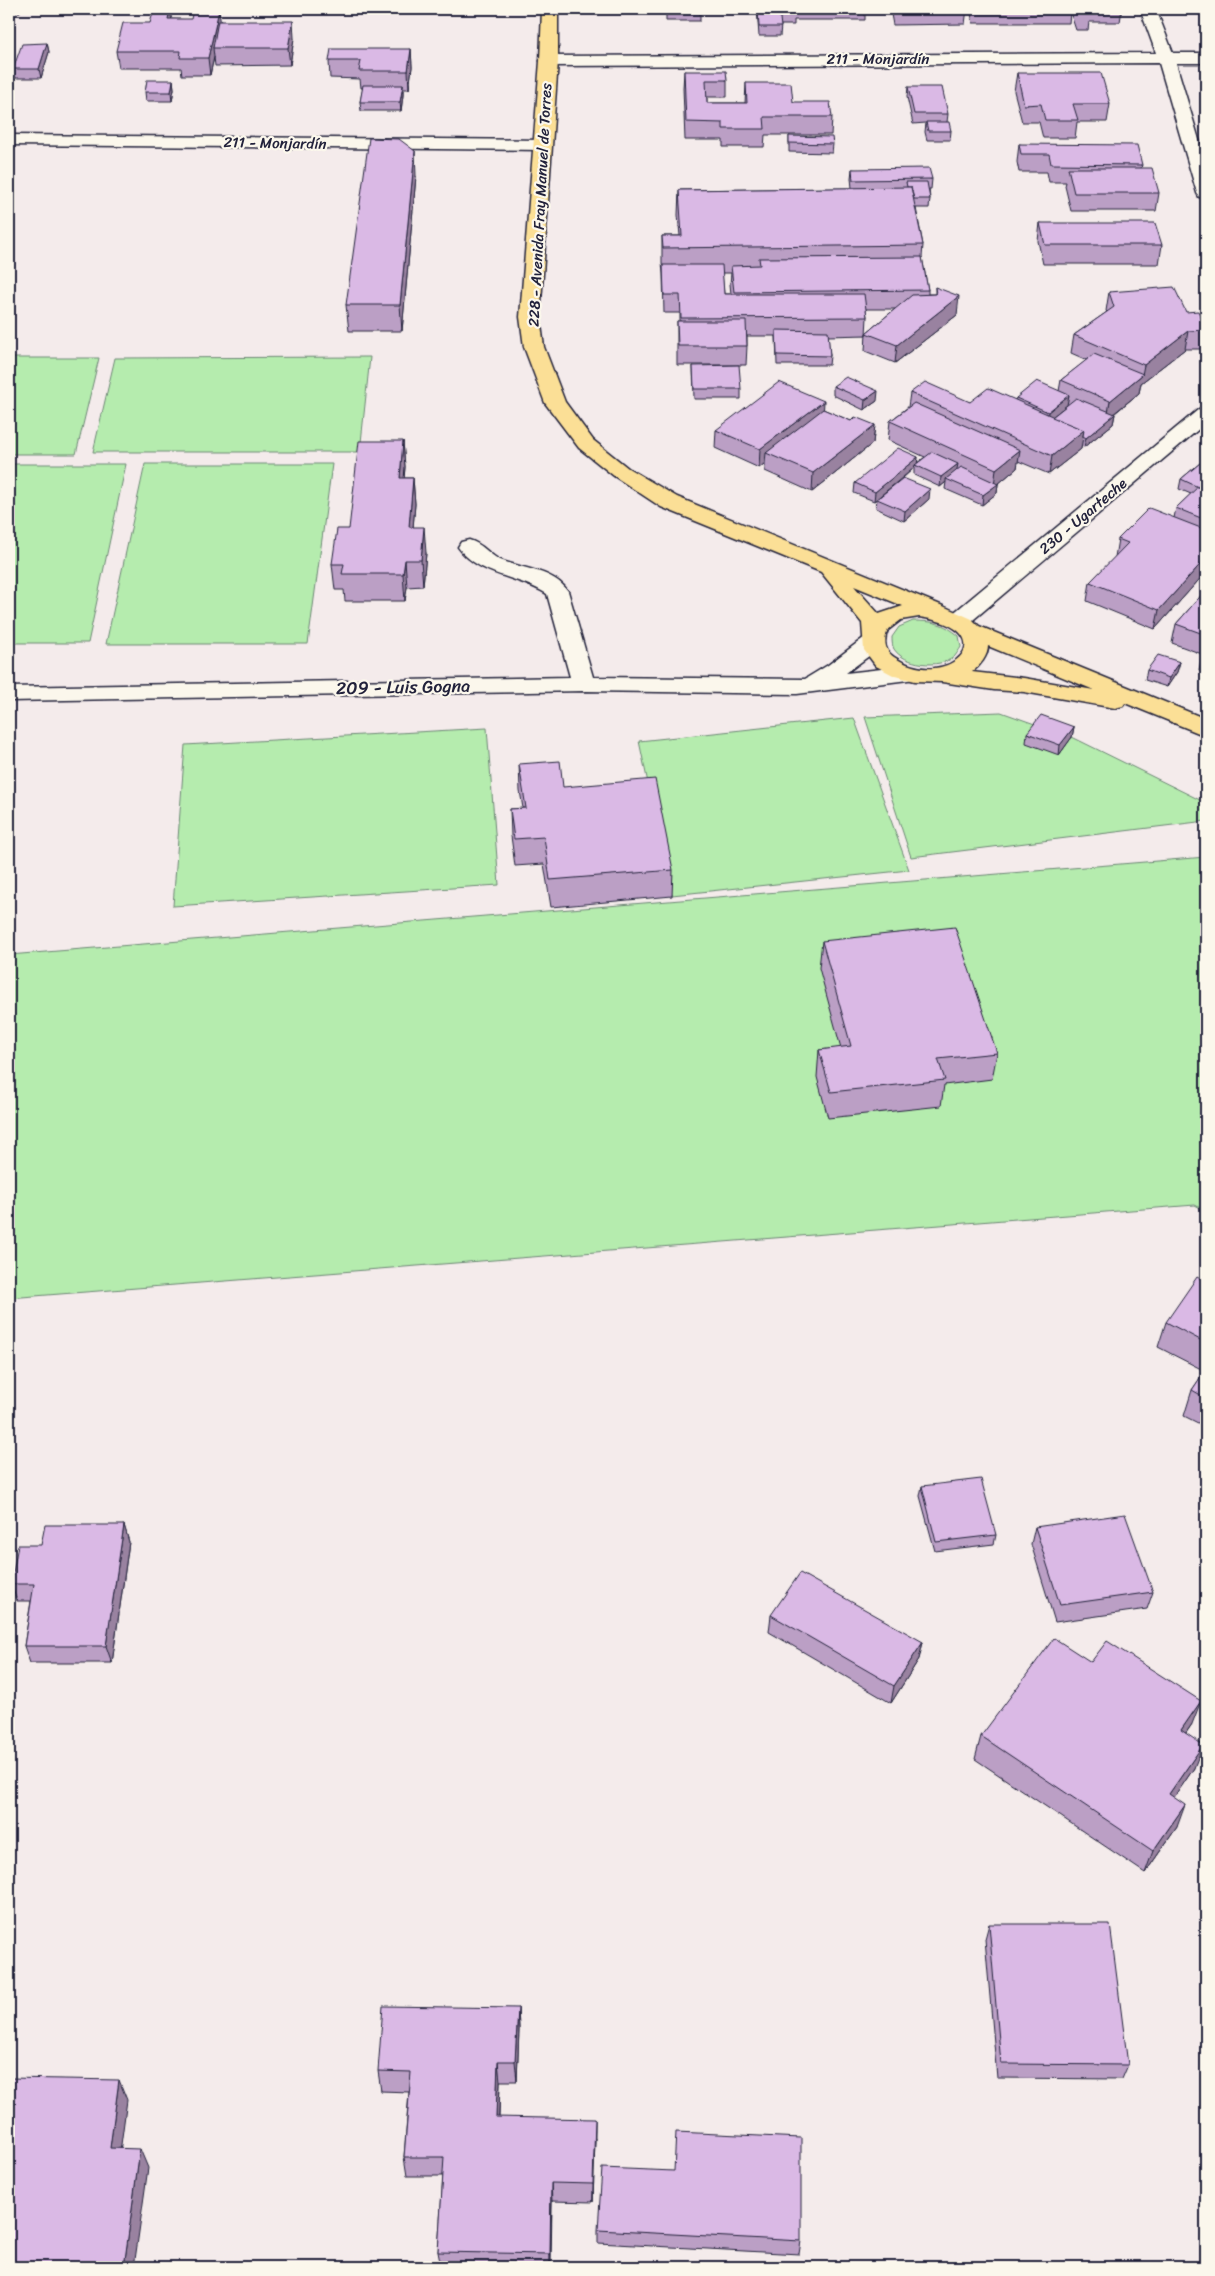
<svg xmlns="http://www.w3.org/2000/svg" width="1215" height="2276" font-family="Sriracha,sans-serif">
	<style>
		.green { fill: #b5ecae; stroke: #6c8774 }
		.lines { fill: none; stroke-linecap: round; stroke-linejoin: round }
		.minor-casing { stroke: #22223b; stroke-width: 3 }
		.major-casing { stroke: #22223b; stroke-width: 3 }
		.minor { fill: #fbf7ec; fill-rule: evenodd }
		.major { fill: #fbdf96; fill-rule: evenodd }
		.wall { fill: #bb9fc5; stroke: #22223b; fill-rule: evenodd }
		.shaded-wall { fill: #9982a0; stroke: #22223b }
		.building { fill: #dab9e5; stroke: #22223b }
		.labels { text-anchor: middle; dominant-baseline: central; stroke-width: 4.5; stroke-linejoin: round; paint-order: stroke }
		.far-street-label { font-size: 15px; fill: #22223b; stroke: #fbf7ec }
		.street-label { font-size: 18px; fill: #22223b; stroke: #fbf7ec }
	</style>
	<rect width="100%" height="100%" fill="#f4ebeb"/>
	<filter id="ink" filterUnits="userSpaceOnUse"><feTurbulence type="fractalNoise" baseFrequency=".02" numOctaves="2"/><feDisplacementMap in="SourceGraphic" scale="10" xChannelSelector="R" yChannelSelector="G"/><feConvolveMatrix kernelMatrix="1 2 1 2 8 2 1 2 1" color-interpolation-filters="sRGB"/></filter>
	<g filter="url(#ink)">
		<g class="green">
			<polygon points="370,357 360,452 93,452 115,358"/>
			<polygon points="9,358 99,358 76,454 9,454"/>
			<polygon points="9,464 126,464 88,643 9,643"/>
			<polygon points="145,464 332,464 308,644 106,644"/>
			<path d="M 913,621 C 932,621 944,623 959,636 L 961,647 C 959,650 956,655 954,657 C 939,669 904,665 894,649 C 892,646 892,640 892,637 L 899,627 Z"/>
			<polygon points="1001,712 1074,738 1206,803 1206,821 911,857 865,717"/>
			<polygon points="854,718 909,870 672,895 639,741"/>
			<polygon points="487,728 499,885 173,906 185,745"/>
			<polygon points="1206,857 1206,1211 1195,1205 9,1298 9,955"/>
		</g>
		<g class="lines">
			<defs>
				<g id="minor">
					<polygon points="1140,9 1156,9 1173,53 1206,53 1206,63 1176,63 1206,163 1206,198 1199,197 1197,193 1159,63 549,66 543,65 540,61 543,57 549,56 1156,53"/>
					<polygon points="9,135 542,140 548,141 551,145 548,149 542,150 9,145"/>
					<polygon points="1206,407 1206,423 967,625 959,627 951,625 948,620 951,615 1199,409"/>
					<path d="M 469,540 C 481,543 488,553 498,559 C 520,569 553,569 568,591 L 593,677 L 805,679 L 828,665 L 865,637 L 873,635 L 881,637 L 884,642 L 881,647 L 846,673 L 908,666 L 916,668 L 920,673 L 916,678 L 908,680 L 797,694 L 584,691 L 9,701 L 9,687 L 570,677 L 547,594 C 519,576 478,576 458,547 L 461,542 Z"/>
				</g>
				<path id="major" d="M 542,9 L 558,9 L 558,61 L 540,317 L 544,347 L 565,402 L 593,440 L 628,468 L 677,497 L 943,606 L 972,619 L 979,626 L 1206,719 L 1206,736 L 1125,703 L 1123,706 L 1115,708 L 1024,692 L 994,690 L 942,682 L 915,681 L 895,676 L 876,666 L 864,650 L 862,623 L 821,572 L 661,507 L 614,476 L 579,448 L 545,403 L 524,347 L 520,317 L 540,61 ZM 854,586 L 903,606 L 879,614 ZM 919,617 C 1010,630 948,694 894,657 C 885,651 883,641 888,630 L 901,620 ZM 988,646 L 1094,690 L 1024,678 L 972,672 C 980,666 988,656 988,646 Z"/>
			</defs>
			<use href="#minor" class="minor-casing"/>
			<use href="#major" class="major-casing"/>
			<use href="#minor" class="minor"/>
			<use href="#major" class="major"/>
		</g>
		<g class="wall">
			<polygon points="9,9 21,9 20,12 9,12"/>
			<polygon points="666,9 700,12 700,21 666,21"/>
			<polygon points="757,9 865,9 865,20 794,20 794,25 781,25 780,36 759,36"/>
			<polygon points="890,9 967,9 965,24 893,25"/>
			<polygon points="970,9 1122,9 1120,22 1089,22 1088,30 1076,30 1070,12 1069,23 973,23"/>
			<polygon points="172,19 220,21 294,38 290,65 215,66 214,57 210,75 182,75 181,68 119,68 116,51 150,23"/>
			<polygon points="47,43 49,52 41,78 15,78 13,69"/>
			<polygon points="411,49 412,67 409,89 403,89 403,95 401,111 361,111 360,102 363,88 361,88 360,79 330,78 329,61"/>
			<polygon points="684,71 727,80 727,97 707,97 707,103 745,103 746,83 832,117 831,135 765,135 764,147 723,147 723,140 685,140 683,88"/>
			<polygon points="1017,73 1110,104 1107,122 1077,122 1075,138 1043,138 1039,122 1022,122 1014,91"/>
			<polygon points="173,80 174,89 172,101 146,101 145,92"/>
			<polygon points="908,87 948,114 947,122 951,131 950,140 927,140 925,132 926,123 913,124 907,97"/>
			<polygon points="789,136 833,144 832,153 789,152"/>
			<polygon points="1019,144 1142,165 1141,168 1159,193 1156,211 1071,211 1065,186 1066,182 1049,182 1047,172 1019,172 1017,162"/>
			<path d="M 852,169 L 932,179 L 931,189 L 929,189 L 930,199 L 929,208 L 916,208 L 923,245 L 922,257 L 928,290 L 928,294 L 935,294 L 935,287 L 957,315 L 895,363 L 865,351 L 866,333 L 895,309 L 866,309 L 867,317 L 866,335 L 828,336 L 830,356 L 829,365 L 777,365 L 776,336 L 747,336 L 747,346 L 746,365 L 677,365 L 677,321 L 680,321 L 680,313 L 664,313 L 663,274 L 662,262 L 662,236 L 680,236 L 678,215 L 679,190 L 852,188 L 851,178 ZM 722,273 L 731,273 L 730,284 L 731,294 L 724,294 Z"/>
			<polygon points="416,176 402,331 349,331 346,305"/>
			<polygon points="1040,223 1162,245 1159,264 1043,264 1038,241"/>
			<polygon points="1109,292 1186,312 1206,328 1206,336 1204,349 1185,349 1141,383 1139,393 1114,414 1115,414 1113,424 1084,447 1081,446 1081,449 1049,474 1018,461 1017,468 998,484 997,493 982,505 945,489 946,482 940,487 914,475 914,468 903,478 929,499 904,521 876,508 877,499 874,501 854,493 855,483 918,457 917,463 925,457 888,440 890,421 908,407 910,393 970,402 1015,400 1016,398 1059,391 1061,380 1087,360 1071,353 1074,335 1107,312 1106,311"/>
			<polygon points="693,366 741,389 741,399 694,399"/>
			<polygon points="833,386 877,401 864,410 833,395"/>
			<polygon points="823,409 851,421 875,425 873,443 812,492 765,471 765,463 759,468 715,448 716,430"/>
			<polygon points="403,441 405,467 404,478 413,478 415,504 413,527 426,553 423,586 407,587 405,601 345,601 344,590 335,590 332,564 349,529"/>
			<polygon points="1206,458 1206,572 1155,629 1087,601 1090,582 1115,557 1118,539 1174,518 1176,508 1191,494 1179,489 1181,479"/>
			<polygon points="1206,590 1206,672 1199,670 1202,654 1172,643 1176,624"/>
			<polygon points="1180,662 1177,672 1167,687 1145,680 1147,670"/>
			<polygon points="1074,727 1072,737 1059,755 1026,743 1027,733"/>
			<polygon points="519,764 563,787 673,870 672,896 551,907 544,864 515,866 511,836 510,809 523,808 520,791"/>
			<polygon points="822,941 997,1053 992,1079 944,1085 941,1106 828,1118 817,1077 819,1050 841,1048 819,968"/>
			<polygon points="1206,1282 1206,1427 1184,1416 1192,1390 1205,1371 1158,1347 1166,1322"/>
			<polygon points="922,1486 996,1535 994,1544 935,1551 920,1496"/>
			<polygon points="124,1525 129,1542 112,1663 30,1663 24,1646 31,1601 17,1601 11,1584 41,1545"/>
			<polygon points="1035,1527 1153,1592 1147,1609 1055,1622 1031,1544"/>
			<polygon points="771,1615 923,1642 919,1659 891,1703 769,1632"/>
			<polygon points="1192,1724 1186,1733 1194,1768 1174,1797 1177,1827 1145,1873 975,1759 981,1736"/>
			<polygon points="989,1924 1128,2065 1122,2079 997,2078 985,1939"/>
			<polygon points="518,2008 519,2029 517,2081 500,2081 499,2118 595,2138 593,2202 552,2201 551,2267 441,2267 438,2252 443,2176 407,2176 404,2157 409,2092 381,2091 378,2071"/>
			<polygon points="674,2171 801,2241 799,2254 598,2243 598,2230"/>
		</g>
		<g class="shaded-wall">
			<polygon points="170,10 173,27 168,19"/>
			<polygon points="219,10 221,27 213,48 214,57 210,75 208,58"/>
			<polygon points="293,21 294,38 290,65 288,48"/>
			<polygon points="47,43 49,52 41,78 39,69"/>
			<polygon points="411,49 412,67 409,89 408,71"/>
			<polygon points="173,80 174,89 172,101 171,92"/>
			<polygon points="403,85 403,95 401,111 400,102"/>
			<polygon points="415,151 416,176 402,331 400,305"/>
			<polygon points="959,296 957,315 895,363 897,345"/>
			<polygon points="1188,331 1185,349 1141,383 1139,393 1107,419 1110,401 1142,375 1144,365"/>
			<polygon points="878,391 877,401 864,410 865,400"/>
			<polygon points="1069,395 1067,405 1047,421 1048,412"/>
			<polygon points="824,401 823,419 766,453 765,463 759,468 760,449"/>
			<polygon points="1115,414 1113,424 1084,447 1086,438"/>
			<polygon points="875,425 873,443 812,492 813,473"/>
			<polygon points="1084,430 1081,449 1049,474 1052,456"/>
			<polygon points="403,441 405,467 402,505 400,478"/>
			<polygon points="1020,450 1017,468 998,484 997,493 982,505 983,495 994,487 996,469"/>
			<polygon points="918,457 917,466 915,465 914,468 874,501 875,492"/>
			<polygon points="958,464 956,474 946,479 946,482 940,487 941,477"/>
			<polygon points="413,478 415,504 411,553 409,527"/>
			<polygon points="930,489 929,499 904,521 905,511"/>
			<polygon points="424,527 426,553 423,586 421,560"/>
			<polygon points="1206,558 1206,572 1155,629 1159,610"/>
			<polygon points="405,560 407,587 405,601 403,574"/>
			<polygon points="1180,662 1177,672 1167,687 1169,678"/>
			<polygon points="1074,727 1072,737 1059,755 1060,745"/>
			<polygon points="124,1525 129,1542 112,1663 106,1646"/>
			<polygon points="923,1642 919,1659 891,1703 894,1686"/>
			<polygon points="1201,1701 1192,1724 1172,1753 1181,1730"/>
			<polygon points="1203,1745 1194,1768 1161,1817 1169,1794"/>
			<polygon points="1185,1805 1177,1827 1145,1873 1153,1851"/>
			<polygon points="518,2008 519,2029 517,2081 515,2061"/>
			<polygon points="498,2061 500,2081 498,2137 496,2117"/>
			<polygon points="119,2080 127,2100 118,2167 110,2148"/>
			<polygon points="595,2119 595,2138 593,2202 593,2184"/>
			<polygon points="140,2149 148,2168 134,2267 124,2267"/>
			<polygon points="551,2183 552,2201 550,2267 550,2254"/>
		</g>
		<g class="building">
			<rect x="666" y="9" width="34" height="3"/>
			<polygon points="758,9 779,9 781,27 759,27"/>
			<polygon points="1077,9 1090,9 1091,12 1078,12"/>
			<polygon points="154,10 170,10 168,19 191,19 193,10 219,10 208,58 180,58 181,51 116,51 123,23 150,23"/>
			<polygon points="218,21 293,21 288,48 213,48"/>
			<polygon points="47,43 39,69 13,69 22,44"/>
			<polygon points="331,49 411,49 408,71 359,71 361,61 329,61"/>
			<polygon points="684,71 726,71 727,80 706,80 707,103 747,103 746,83 791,83 793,102 830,102 832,117 764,117 765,129 723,129 723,123 686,122"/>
			<polygon points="1017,73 1101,73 1110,104 1073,104 1078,120 1045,120 1041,104 1024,105"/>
			<polygon points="147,80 173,80 171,92 145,92"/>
			<polygon points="363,85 403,85 400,102 360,102"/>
			<polygon points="908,87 942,87 948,114 914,114"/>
			<polygon points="926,122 949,122 951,131 928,131"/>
			<polygon points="789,136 832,137 833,144 789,143"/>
			<polygon points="369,138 399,139 415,151 400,305 346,305"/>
			<polygon points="1019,144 1137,145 1142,165 1051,164 1049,154 1021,154"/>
			<polygon points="929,168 932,179 853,180 852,169"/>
			<polygon points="1068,168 1152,168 1159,193 1074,193"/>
			<polygon points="906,182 927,182 930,199 914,199 911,187 907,187"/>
			<polygon points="911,187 923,245 663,248 662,236 682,236 679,190"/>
			<polygon points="1040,223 1155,223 1162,245 1045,245"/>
			<polygon points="922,257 928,290 734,292 731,266 760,265 759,258"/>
			<polygon points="663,265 722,265 724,294 864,294 867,317 681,318 680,295 664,295"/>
			<polygon points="935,287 959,296 897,345 866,333 912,295 936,294"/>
			<polygon points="1174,287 1186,312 1198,311 1206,328 1206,330 1188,331 1144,365 1074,335 1114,307 1109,292"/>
			<polygon points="677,321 746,321 747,346 678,346"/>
			<polygon points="776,330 828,331 830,356 777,355"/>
			<polygon points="1094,354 1143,374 1110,401 1061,380"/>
			<polygon points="739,365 741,389 694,389 693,366"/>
			<polygon points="846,377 878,391 865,400 833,386"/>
			<polygon points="1037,381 1069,395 1048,412 1016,398"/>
			<polygon points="779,382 824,401 760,449 716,430"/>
			<polygon points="925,382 970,402 988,388 1084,430 1052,456 910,393"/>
			<polygon points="1076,398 1115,414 1086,438 1083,436 1084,430 1052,417"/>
			<polygon points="914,403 1020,450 996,469 890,421"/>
			<polygon points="823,409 851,421 855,417 875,425 813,473 766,453"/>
			<polygon points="359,441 403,441 400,478 413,478 409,527 424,527 421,560 405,560 403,574 342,574 344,564 332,564 337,529 349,529"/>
			<polygon points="898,448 918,457 875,492 855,483"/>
			<polygon points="932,452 958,464 941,477 915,465"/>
			<polygon points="1206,458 1206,484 1203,482 1198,487 1181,479"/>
			<polygon points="961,467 998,484 983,495 946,479"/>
			<polygon points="903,478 930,489 905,511 877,499"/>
			<polygon points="1203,482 1206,484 1206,520 1176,508"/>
			<polygon points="1149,508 1206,530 1206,558 1159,610 1090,582 1128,543 1118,539"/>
			<polygon points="1206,590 1206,635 1176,624"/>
			<polygon points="1206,647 1206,652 1203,651"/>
			<polygon points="1158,655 1180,662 1169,678 1147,670"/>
			<polygon points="1041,715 1074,727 1060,745 1027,733"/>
			<polygon points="560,761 563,787 655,779 673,870 550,880 544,837 514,839 510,809 526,808 519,764"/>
			<polygon points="955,927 997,1053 938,1059 945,1080 831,1092 819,1050 851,1046 822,941"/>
			<polygon points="1197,1277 1206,1282 1206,1343 1166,1322"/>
			<polygon points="1206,1369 1206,1398 1192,1390"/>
			<polygon points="981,1479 996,1535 936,1542 922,1486"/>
			<polygon points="1125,1514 1153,1592 1060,1605 1035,1527"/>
			<polygon points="45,1525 124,1525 106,1646 24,1646 34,1584 11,1584 18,1545 41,1545"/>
			<polygon points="800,1573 923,1642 894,1686 771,1615"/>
			<polygon points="1054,1638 1091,1662 1107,1641 1201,1701 1181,1730 1203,1745 1169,1794 1185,1805 1153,1851 981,1736"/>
			<polygon points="989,1924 1110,1924 1128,2065 1001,2064"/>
			<polygon points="383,2006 518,2008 515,2061 498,2061 496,2117 595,2119 593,2184 551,2183 550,2254 438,2252 444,2157 404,2157 411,2072 378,2071"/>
			<polygon points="9,2078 119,2080 110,2148 140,2149 124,2267 9,2267"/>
			<polygon points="676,2132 801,2138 801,2241 598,2230 602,2168 674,2171"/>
		</g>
	</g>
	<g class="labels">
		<g class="far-street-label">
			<text x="878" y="59">211 - Monjardín</text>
			<text transform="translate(275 143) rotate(1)">211 - Monjardín</text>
			<text transform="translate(540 205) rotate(-87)">228 - Avenida Fray Manuel de Torres</text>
			<text transform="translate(1083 516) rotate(-40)">230 - Ugarteche</text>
		</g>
		<g class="street-label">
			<text transform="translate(403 687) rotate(-1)">209 - Luis Gogna</text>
		</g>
	</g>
	<rect width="1215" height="2276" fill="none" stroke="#fbf7ec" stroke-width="30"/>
	<rect x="15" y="15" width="1185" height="2246" fill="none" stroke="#22223b" stroke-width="2" filter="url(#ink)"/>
</svg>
